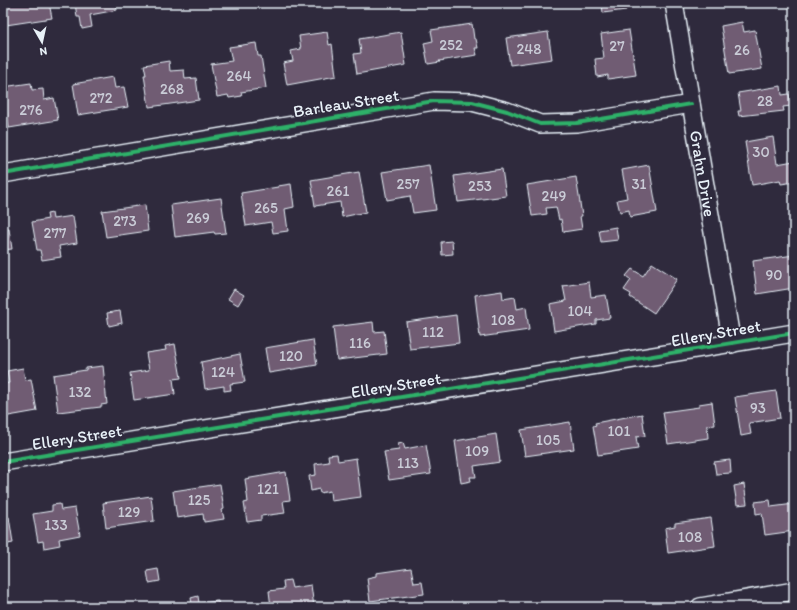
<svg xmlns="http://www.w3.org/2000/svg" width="797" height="610" font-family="Itim,sans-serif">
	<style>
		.building { fill: #6f5b73; stroke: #e8f1f8 }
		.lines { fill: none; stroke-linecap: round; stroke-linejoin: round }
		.street-casing { stroke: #e8f1f8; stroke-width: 20 }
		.street { stroke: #2f2a3d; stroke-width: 17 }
		.cycleway-casing { stroke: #2f2a3d; stroke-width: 6 }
		.cycleway { stroke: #2db169; stroke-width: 4 }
		.labels { text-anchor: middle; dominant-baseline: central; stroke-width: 3; stroke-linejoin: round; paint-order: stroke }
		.number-label { font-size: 15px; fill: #caccd7 }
		.street-label { font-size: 17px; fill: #e8f1f8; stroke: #2f2a3d }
	</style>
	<rect width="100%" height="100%" fill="#2f2a3d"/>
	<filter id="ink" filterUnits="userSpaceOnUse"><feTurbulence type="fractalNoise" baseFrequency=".025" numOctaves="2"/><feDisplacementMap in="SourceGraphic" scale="8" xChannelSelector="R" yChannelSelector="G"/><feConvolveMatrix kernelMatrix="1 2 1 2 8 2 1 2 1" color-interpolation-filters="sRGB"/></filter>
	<g filter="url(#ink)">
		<g class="building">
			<polygon points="3,3 49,3 52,18 6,25"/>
			<polygon points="75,3 116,3 117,10 90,15 92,27 82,29 80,17 77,17"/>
			<polygon points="591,3 625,3 626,10 603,13 602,4 591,6"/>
			<polygon points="742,22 744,32 755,30 762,69 729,74 721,26"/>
			<polygon points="472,24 474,39 476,39 478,48 475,48 477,55 439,61 440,62 428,64 424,43 433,41 431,30"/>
			<polygon points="629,30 636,75 608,79 608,75 597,77 595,59 604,58 601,34"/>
			<polygon points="327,32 329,45 332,44 336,76 287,85 283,63 293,61 291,51 301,49 299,36"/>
			<polygon points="401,32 406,65 357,74 354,54 361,53 359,39"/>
			<polygon points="548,32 552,59 510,65 506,38"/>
			<polygon points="256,43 258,56 261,56 266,88 241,92 242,96 229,98 228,95 217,97 211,64 232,61 229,47"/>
			<polygon points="169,61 170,71 184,70 185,79 196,78 199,100 149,107 144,75 146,75 144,65"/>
			<polygon points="113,77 115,88 124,87 128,107 78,115 73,84"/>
			<polygon points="31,83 32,90 43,89 44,100 54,98 58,120 9,128 3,87"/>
			<polygon points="781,86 782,95 789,94 791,106 783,107 784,111 739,116 738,111 741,111 738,93"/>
			<polygon points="773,137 777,164 794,161 794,182 781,184 780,180 752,185 745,142"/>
			<polygon points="429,165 436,210 413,213 410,196 387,200 382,172"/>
			<polygon points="649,165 657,212 630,217 629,210 620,212 617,200 627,198 622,170"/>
			<polygon points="502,169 506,196 458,202 454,176"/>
			<polygon points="359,172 366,212 342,217 340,202 315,206 311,180"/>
			<polygon points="576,177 582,216 580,216 582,229 563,232 561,219 559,220 556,207 546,208 547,214 532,216 527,185"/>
			<polygon points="291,184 294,207 285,209 288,231 273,233 271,222 246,226 241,193 278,187 278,186"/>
			<polygon points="221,198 226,233 215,234 214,232 175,237 171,205"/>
			<polygon points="145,205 148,231 106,237 102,211"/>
			<polygon points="52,213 53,219 73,216 77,243 59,246 61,257 42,260 40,250 37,250 32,222 48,219 47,214"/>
			<polygon points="616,227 618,240 601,242 599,230"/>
			<polygon points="9,229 12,249 3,250 3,230"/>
			<polygon points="452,241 453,254 442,255 441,242"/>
			<polygon points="794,255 794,288 757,294 753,261"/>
			<polygon points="652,263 677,279 654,313 630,297 631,294 624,290 631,280 626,276 632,269 643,276"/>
			<polygon points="589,282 591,297 606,295 610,318 596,320 596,324 554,331 550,304 566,301 563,286"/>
			<polygon points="234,289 244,295 238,305 228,299"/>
			<polygon points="502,291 503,299 515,297 517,309 526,307 529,330 480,337 475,295"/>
			<polygon points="120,311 122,323 109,326 107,313"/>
			<polygon points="456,315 459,343 410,349 406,322"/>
			<polygon points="373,322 374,332 384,331 387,354 337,360 333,327"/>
			<polygon points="313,340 317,365 269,373 265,348"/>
			<polygon points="175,344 181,378 173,379 175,394 134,400 130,373 149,370 146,353 166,350 165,346"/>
			<polygon points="240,354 245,382 230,384 231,390 224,391 224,386 205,389 201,362"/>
			<polygon points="103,366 107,404 101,405 101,407 58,412 53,375 86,370 86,368"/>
			<polygon points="23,368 25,380 31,379 37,411 3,417 3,384 9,383 7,371"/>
			<polygon points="776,391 780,418 749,423 751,434 741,436 735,397"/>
			<polygon points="712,402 715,425 707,426 708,438 668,444 663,412 699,407 699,404"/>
			<polygon points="642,414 645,436 636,437 638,449 598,455 593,426 596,425 595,423"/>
			<polygon points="570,422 574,449 525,456 521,430"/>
			<polygon points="496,434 500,462 474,466 476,477 470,477 471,481 461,483 455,441"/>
			<polygon points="403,443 405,449 426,445 431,474 389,480 384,452 399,450 398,444"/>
			<polygon points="337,454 338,461 356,458 361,497 331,501 330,491 320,493 319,489 311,491 309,476 316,475 315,464 329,462 328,455"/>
			<polygon points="730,460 731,473 716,474 714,462"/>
			<polygon points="286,472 290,500 283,501 285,513 261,516 261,520 247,522 244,503 248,502 245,479"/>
			<polygon points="220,484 224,509 222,510 224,519 204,522 203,514 177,518 173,491"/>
			<polygon points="744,484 747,504 737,505 734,486"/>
			<polygon points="151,496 154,521 106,528 103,503"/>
			<polygon points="770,500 771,507 794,504 794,531 765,535 762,513 756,514 755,502"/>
			<polygon points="60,504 61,510 75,508 80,535 59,539 60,545 44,548 43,541 38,542 33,514 52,511 52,505"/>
			<polygon points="6,514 7,517 9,517 13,543 3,545 3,515"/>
			<polygon points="711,518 715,546 668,553 665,528 675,526 675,523"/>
			<polygon points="411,568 414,583 422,582 424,594 370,601 367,578 376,576 376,573"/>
			<polygon points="158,569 160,581 149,583 147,571"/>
			<polygon points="290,580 292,588 311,585 314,607 271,607 269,591 284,589 283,581"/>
			<polygon points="198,596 199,603 218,601 219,607 177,607 192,604 191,598"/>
		</g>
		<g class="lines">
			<defs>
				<g id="street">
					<path id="s1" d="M 674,3 L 732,344"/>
					<polyline points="3,174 434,101 472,102 507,111 540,124 577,123 691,104"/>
					<polyline points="3,462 794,333"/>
					<polyline points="700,607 794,591"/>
				</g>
			</defs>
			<use href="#street" class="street-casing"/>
			<use href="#street" class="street"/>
			<defs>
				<g id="cycleway">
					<polyline points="3,174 434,101 472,102 507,111 540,124 577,123 691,104"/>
					<polyline points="3,462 794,333"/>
				</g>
			</defs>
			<use href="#cycleway" class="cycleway-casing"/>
			<use href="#cycleway" class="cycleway"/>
		</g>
	</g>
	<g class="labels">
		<g class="number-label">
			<text x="451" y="45">252</text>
			<text x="617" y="46">27</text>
			<text x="529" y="49">248</text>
			<text x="742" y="50">26</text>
			<text x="239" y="76">264</text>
			<text x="172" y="89">268</text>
			<text x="101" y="98">272</text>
			<text x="765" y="101">28</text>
			<text x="31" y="110">276</text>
			<text x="761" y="152">30</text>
			<text x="408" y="184">257</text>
			<text x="639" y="184">31</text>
			<text x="480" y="186">253</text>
			<text x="338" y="191">261</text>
			<text x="554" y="196">249</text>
			<text x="266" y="208">265</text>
			<text x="198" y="218">269</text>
			<text x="125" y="221">273</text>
			<text x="55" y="233">277</text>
			<text x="774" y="275">90</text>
			<text x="580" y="311">104</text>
			<text x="503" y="320">108</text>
			<text x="433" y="332">112</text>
			<text x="360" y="343">116</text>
			<text x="291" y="356">120</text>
			<text x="223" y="372">124</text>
			<text x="80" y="392">132</text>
			<text x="758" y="408">93</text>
			<text x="619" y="431">101</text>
			<text x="548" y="440">105</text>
			<text x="477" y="451">109</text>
			<text x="408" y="463">113</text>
			<text x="268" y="489">121</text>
			<text x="199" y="500">125</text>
			<text x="129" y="512">129</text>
			<text x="56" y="525">133</text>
			<text x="690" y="537">108</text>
		</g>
		<g class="street-label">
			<text transform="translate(346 103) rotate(-9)">Barleau Street</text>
			<text stroke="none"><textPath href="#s1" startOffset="173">Grahn Drive</textPath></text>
			<text transform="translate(716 333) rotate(-10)">Ellery Street</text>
			<text transform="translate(396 385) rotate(-9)">Ellery Street</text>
			<text transform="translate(77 437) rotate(-9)">Ellery Street</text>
		</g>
	</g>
	<rect width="797" height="610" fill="none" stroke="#2f2a3d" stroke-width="16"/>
	<rect x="8" y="8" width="781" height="594" fill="none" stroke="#e8f1f8" stroke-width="1.5" filter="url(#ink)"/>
	<g transform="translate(42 42) rotate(171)" stroke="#2f2a3d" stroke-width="3" paint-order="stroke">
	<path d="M0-3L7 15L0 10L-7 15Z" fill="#e8f1f8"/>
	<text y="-6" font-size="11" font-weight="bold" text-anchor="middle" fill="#e8f1f8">N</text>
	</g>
</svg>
